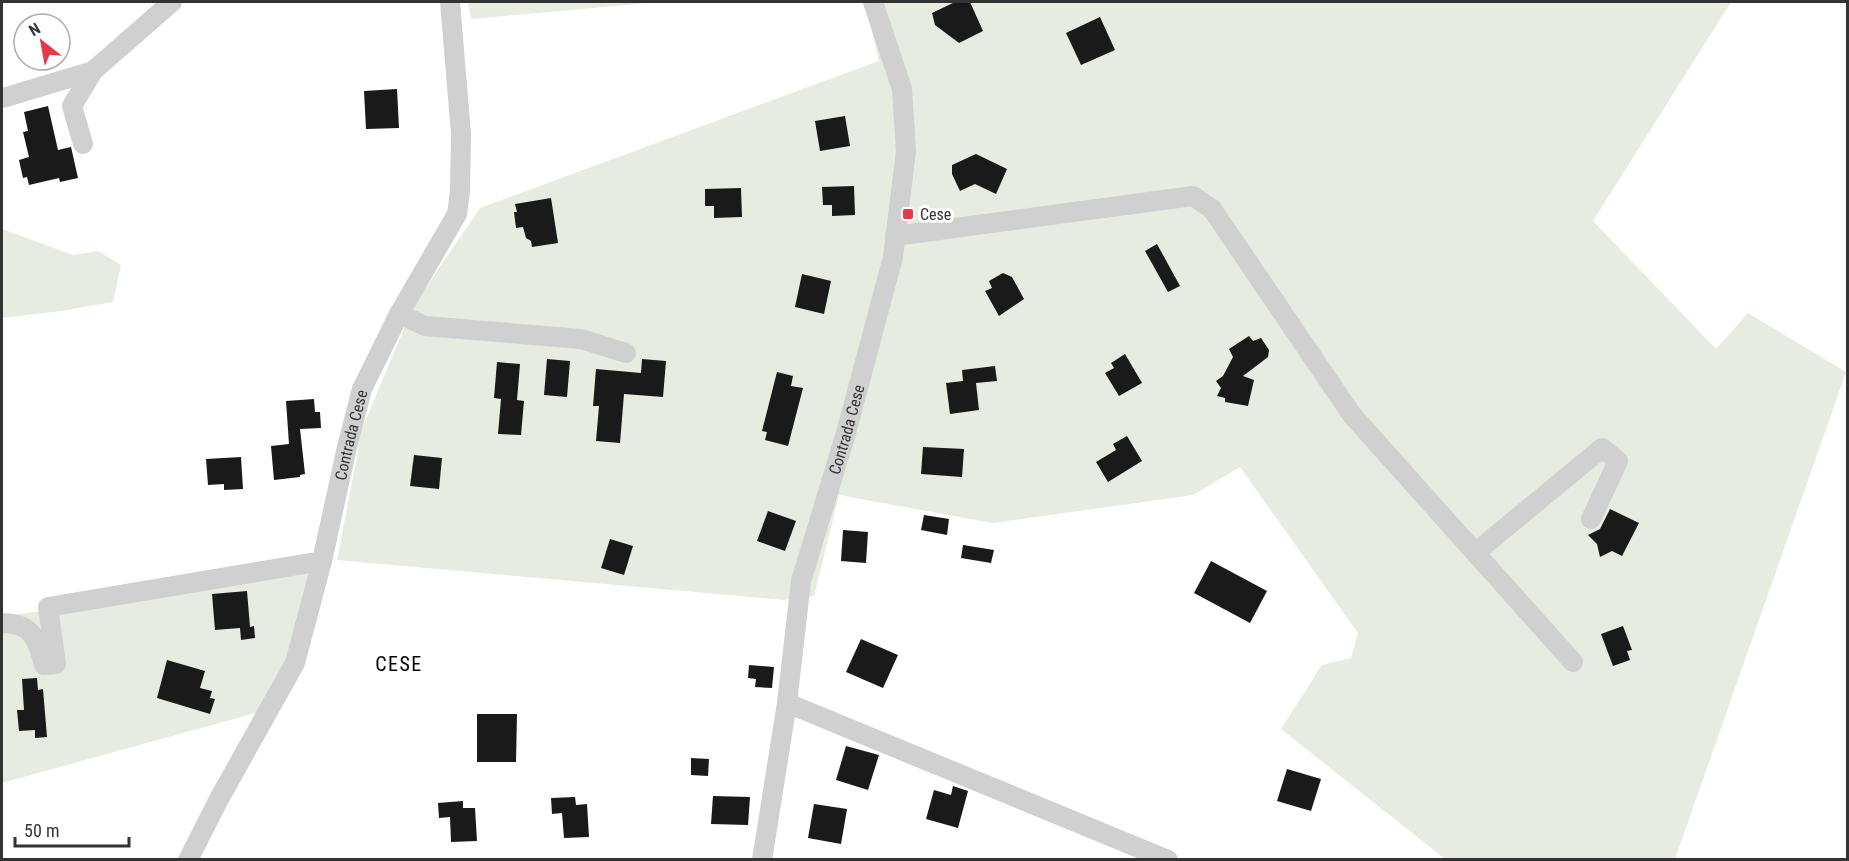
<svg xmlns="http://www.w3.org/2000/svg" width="1849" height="861" font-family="'Roboto Condensed',sans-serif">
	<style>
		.green { fill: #e6ecdf }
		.building { fill: #1a1a1a }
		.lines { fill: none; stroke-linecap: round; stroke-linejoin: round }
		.minor { stroke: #d0d0d0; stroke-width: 20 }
		.poi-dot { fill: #e63946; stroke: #fff; stroke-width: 2 }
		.labels { text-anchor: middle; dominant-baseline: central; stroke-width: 6; stroke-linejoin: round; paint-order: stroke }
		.poi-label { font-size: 16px; fill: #333; stroke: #fff; text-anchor: start }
		.street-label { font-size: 16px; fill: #333; stroke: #fff }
		.quarter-label { font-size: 20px; letter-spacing: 1.5px; fill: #000; stroke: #fff }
	</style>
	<rect width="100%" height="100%" fill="#fff"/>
	<g class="green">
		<polygon points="468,2 648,2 649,3 471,19"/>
		<polygon points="865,2 1731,2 1593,221 1716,349 1748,313 1846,372 1675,859 1445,859 1281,729 1322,665 1351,658 1358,633 1240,467 1193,495 993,523 839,495 814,596 783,600 337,560 358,451 359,436 414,305 480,208 879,61"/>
		<polygon points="2,229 73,255 98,251 121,265 113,302 61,311 2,318"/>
		<polygon points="315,569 287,665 262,711 2,783 2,617"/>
	</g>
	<g class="building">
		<polygon points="955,2 970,2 983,31 959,43 935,25 932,13"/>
		<polygon points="1100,17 1115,50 1081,65 1066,33"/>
		<polygon points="397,89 399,128 366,129 364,91"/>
		<polygon points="48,106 58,150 71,147 78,178 60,182 59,178 29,185 27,177 23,178 19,160 29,157 23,132 28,131 24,112"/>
		<polygon points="845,116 850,146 820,151 815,121"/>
		<polygon points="976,154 1007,169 996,194 975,184 960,191 952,174 952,165"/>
		<polygon points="854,186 855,215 832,216 832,205 823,205 822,187"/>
		<polygon points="741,188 742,217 714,218 714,206 705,206 705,189"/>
		<polygon points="551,198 558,243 532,247 531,241 526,238 523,227 516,228 514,212 517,212 515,204"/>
		<polygon points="1157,244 1180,286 1168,292 1145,251"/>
		<polygon points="1003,273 1012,277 1024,299 999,316 985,291 992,288 989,281"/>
		<polygon points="802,274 831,281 824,314 795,307"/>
		<polygon points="1249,336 1253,341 1261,338 1269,350 1268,357 1243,376 1254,380 1248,406 1225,402 1225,398 1217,396 1221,388 1216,381 1223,376 1233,357 1229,349"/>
		<polygon points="1125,354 1142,383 1119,396 1105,373 1114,368 1111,363"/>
		<polygon points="547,359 570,361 567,397 544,395"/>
		<polygon points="642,359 666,361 663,397 624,394 620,443 596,441 599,406 593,406 596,369 641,373"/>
		<polygon points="497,362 520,364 517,400 524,401 521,435 498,434 501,399 494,398"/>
		<polygon points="995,366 997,381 976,383 979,410 950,414 946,383 963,381 962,370"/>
		<polygon points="777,372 793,376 791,386 803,388 788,446 765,440 767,432 762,431"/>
		<polygon points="314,399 315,412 320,412 321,428 300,429 305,474 300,475 300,477 274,480 271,446 289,444 286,401"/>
		<polygon points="1127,436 1142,461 1108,482 1096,462 1116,450 1113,444"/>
		<polygon points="923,447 964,449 962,477 921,474"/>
		<polygon points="414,455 442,458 439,489 410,486"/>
		<polygon points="241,457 243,489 224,490 224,484 208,485 206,459"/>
		<polygon points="1610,509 1639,523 1622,556 1612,551 1600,557 1597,544 1588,535 1600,529"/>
		<polygon points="768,511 796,521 785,551 757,541"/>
		<polygon points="924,515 949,519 947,535 921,530"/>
		<polygon points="843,530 868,532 866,563 841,561"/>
		<polygon points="610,539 633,546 624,575 601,568"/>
		<polygon points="963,545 994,550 991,563 961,558"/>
		<polygon points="1211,561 1267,591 1250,623 1194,593"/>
		<polygon points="247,591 250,627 254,626 255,638 241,640 240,628 215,630 212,594"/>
		<polygon points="1623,626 1632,650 1627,651 1630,660 1613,666 1601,634"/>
		<polygon points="861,639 898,655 883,688 846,672"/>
		<polygon points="167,660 205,671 200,688 212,691 210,698 215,699 210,714 157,698"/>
		<polygon points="749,665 774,667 772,688 755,687 756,679 748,678"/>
		<polygon points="37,678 38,690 43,689 47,737 35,738 35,730 19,731 17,710 24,710 22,679"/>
		<polygon points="477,714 517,714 516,762 477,762"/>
		<polygon points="846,746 879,755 868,790 836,780"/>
		<polygon points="691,758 709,759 708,776 691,775"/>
		<polygon points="1287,769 1321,779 1311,811 1277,801"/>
		<polygon points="953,786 968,791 958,828 926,819 934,790 951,795"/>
		<polygon points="713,796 750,797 748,825 711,824"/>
		<polygon points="575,797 576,805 587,804 589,837 564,838 562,813 552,814 551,798"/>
		<polygon points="463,801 463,808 475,808 477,841 451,842 450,817 439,818 438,803"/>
		<polygon points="814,804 847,809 841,844 808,838"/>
	</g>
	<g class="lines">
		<g class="minor">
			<polyline points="3,98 93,71"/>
			<polyline points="83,144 72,106 93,71 172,2"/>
			<polyline points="895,236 1193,196 1212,209 1352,415 1573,662"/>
			<polyline points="399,314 425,326 581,339 626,353"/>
			<polyline points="1476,552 1602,448 1618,461 1591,519"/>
			<path d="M 2,623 C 32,623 37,638 44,665 L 56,664 L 48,607 L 322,561"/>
			<polyline points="787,703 1168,860"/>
			<path id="s1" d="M 188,860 L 219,799 L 295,663 L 322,561 L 347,447 L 362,389 L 399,314 L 457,214 L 460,191 L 461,134 L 450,2"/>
			<path id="s2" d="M 762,860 L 787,703 L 801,581 L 846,433 L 893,257 L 906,151 L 902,89 L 873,2"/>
		</g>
	</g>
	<rect class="poi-dot" x="902" y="208" width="12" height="12" rx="3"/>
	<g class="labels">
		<g class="poi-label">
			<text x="920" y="214">Cese</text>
		</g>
		<g class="street-label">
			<text stroke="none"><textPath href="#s2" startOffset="440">Contrada Cese</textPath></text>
			<text stroke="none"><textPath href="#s1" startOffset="459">Contrada Cese</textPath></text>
		</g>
		<g class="quarter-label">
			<text x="399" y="664">CESE</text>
		</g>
	</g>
	<rect width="1849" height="861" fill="none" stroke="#333333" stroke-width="6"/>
	<g transform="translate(42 42) rotate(329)"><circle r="28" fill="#ffffff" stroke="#adadad" stroke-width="1.5"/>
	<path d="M0-4.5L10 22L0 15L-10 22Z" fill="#e63946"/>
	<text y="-9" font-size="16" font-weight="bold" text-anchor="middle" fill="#333333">N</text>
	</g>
	<path d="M15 837v9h114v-9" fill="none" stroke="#333333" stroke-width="3"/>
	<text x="24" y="837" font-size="18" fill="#333333" stroke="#ffffff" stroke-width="4.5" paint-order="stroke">50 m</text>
</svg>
